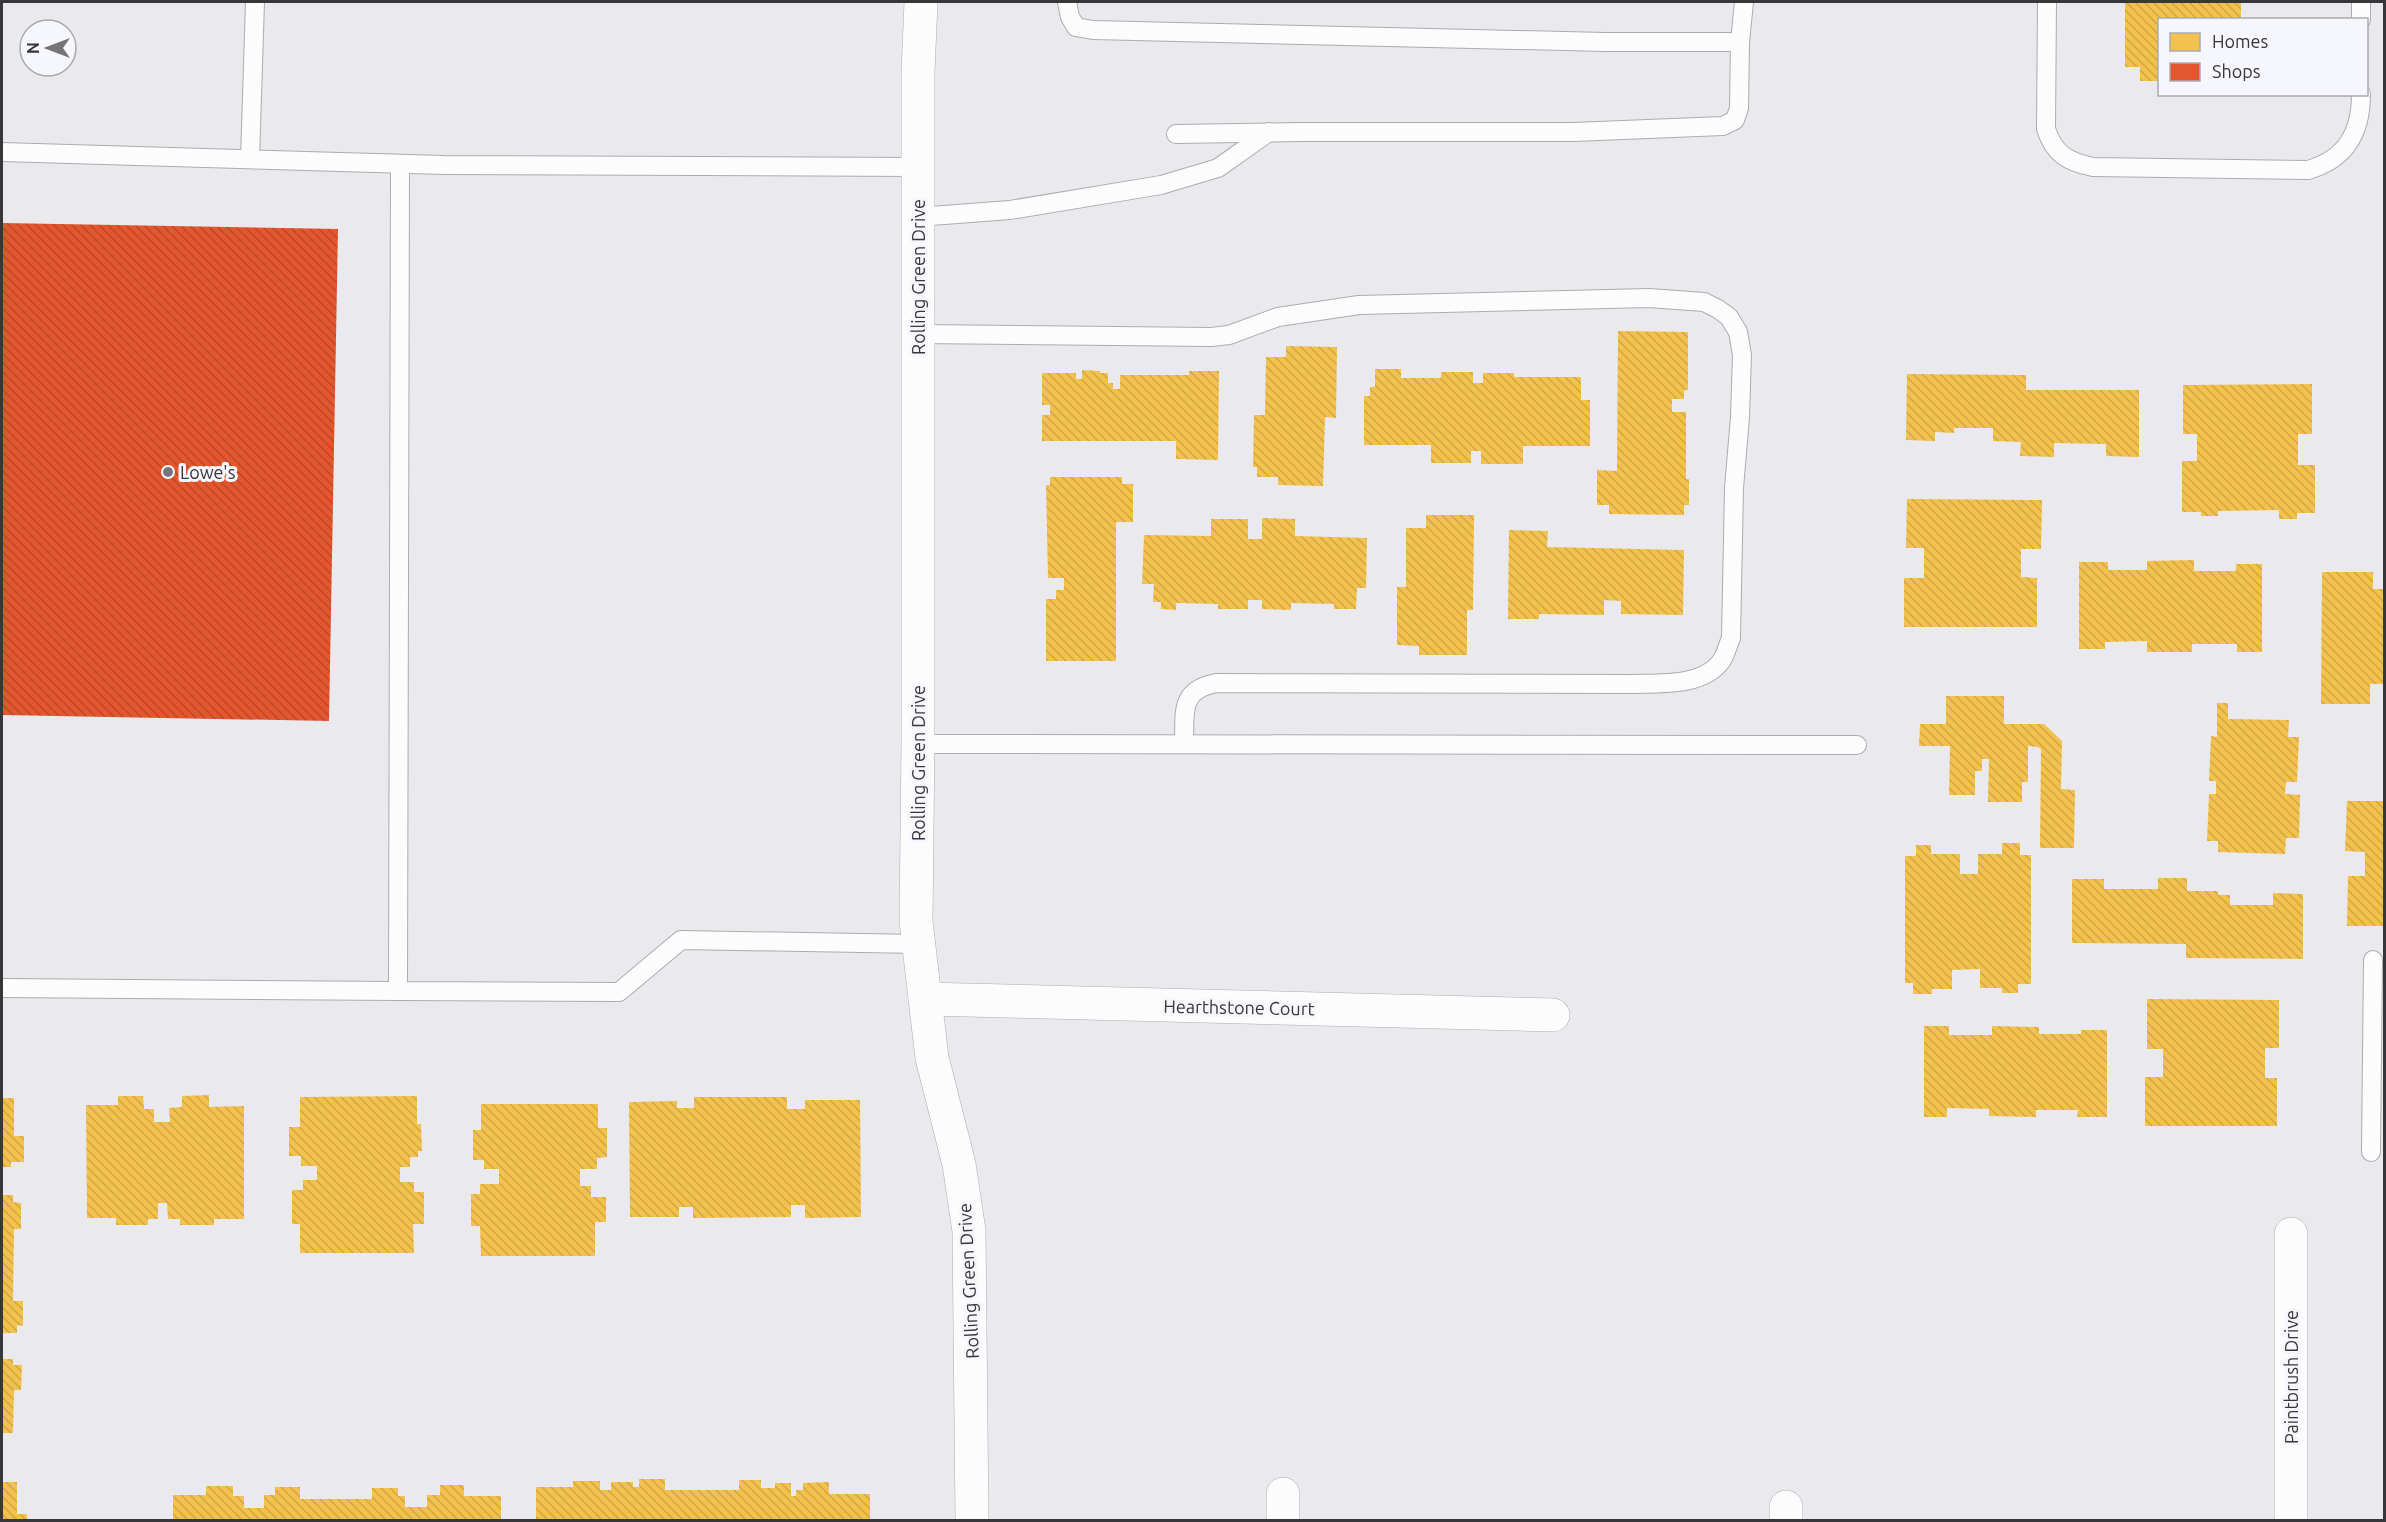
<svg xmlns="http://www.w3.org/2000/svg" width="2386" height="1522" font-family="Ubuntu,sans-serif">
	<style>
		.homes { fill: url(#homes-back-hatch) }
		.shops { fill: url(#shops-back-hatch) }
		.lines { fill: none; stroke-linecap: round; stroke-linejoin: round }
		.service-casing { stroke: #acacaf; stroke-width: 20 }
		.minor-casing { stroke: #acacaf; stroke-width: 34 }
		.service { stroke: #fcfcfc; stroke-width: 18 }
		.minor { stroke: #fcfcfc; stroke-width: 33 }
		.poi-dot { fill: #767679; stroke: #f6f6fd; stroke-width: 2 }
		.labels { text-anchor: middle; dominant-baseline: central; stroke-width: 6; stroke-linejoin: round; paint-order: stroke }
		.street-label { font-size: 18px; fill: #37373a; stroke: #f6f6fd }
		.poi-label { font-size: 18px; fill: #37373a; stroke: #f6f6fd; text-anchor: start }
	</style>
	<defs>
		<pattern id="homes-back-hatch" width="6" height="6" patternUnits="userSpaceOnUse" patternTransform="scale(1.5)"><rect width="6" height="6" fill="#f2c14e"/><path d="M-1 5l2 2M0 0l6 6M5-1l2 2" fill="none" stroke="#d0a645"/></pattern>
		<pattern id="shops-back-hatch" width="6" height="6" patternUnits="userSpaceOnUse" patternTransform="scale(1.5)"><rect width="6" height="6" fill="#e4572e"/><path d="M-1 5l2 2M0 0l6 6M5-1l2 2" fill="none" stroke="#ba4928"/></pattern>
	</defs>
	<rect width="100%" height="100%" fill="#eaeaee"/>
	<g class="homes">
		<polygon points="2125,2 2241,2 2241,20 2160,20 2160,81 2140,81 2140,67 2125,67"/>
		<polygon points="1618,331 1688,332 1688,390 1684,390 1684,399 1672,399 1672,412 1686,412 1686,479 1689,479 1689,505 1684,505 1684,515 1609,514 1609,505 1597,505 1597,470 1617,471"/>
		<polygon points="1286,346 1337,347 1336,418 1325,417 1323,486 1278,485 1278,477 1257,477 1257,467 1253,467 1254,415 1265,415 1266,357 1286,357"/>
		<polygon points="1375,369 1401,369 1401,378 1441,378 1441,372 1473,372 1473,383 1483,383 1483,373 1514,373 1514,377 1581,377 1581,400 1590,400 1590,446 1523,446 1523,464 1481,464 1481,451 1471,451 1471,463 1431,463 1431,445 1364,445 1364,396 1370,396 1370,387 1375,387"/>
		<polygon points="1082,370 1100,371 1100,373 1108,373 1108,383 1113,383 1113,389 1120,389 1120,375 1189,375 1189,371 1219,371 1218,460 1176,459 1176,441 1042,441 1042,415 1050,415 1050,405 1042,405 1042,373 1076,373 1076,379 1082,379"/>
		<polygon points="1907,374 2026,375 2026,390 2139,390 2139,457 2106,456 2106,444 2054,443 2054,457 2020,456 2021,442 1993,441 1993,428 1954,428 1954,433 1935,432 1935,441 1906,440"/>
		<polygon points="2312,384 2312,434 2298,434 2298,465 2315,465 2315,513 2297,513 2297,519 2279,519 2279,510 2218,511 2218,516 2201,516 2201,512 2182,512 2182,461 2197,461 2197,434 2183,434 2183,385"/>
		<polygon points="1050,477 1122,477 1122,484 1133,484 1133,522 1116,522 1116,661 1046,661 1046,599 1056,599 1056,590 1064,590 1064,578 1048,578 1046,485 1050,485"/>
		<polygon points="1907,499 2042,500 2041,549 2021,549 2021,577 2037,578 2037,627 1904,627 1904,578 1924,578 1924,548 1906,548"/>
		<polygon points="1426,515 1474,515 1473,610 1467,610 1467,655 1419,655 1419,646 1397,645 1397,587 1406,587 1406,528 1426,528"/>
		<polygon points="1262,518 1295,519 1295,536 1367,538 1366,588 1357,588 1356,609 1334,609 1334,604 1291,603 1291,610 1262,609 1262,600 1248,600 1248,609 1218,609 1218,604 1176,603 1176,610 1161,609 1161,602 1153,602 1154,584 1142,584 1144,535 1211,536 1211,519 1248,519 1248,539 1262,539"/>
		<polygon points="1509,530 1548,531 1547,547 1684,550 1683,615 1621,614 1621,601 1604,600 1604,615 1539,614 1539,619 1508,619"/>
		<polygon points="2194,560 2194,571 2236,571 2236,564 2262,564 2262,652 2237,652 2237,644 2192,644 2192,652 2147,652 2147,641 2105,642 2105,649 2079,649 2079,562 2108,562 2108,570 2147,570 2147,561"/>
		<polygon points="2322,572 2373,572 2373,589 2384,589 2384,684 2370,684 2370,704 2321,704"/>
		<polygon points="1946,696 2004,696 2004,724 2044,724 2062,741 2061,789 2075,790 2074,848 2040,848 2041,749 2038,747 2028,746 2028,782 2022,782 2022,802 1988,802 1989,759 1982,759 1982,771 1975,771 1975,795 1949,795 1950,746 1919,746 1920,724 1946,724"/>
		<polygon points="2217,703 2228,703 2228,719 2289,720 2288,737 2299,737 2297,782 2286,782 2285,794 2300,795 2299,838 2286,838 2285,854 2218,852 2218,841 2207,841 2209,794 2216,794 2216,781 2209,781 2211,736 2217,737"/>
		<polygon points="2347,801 2384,801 2384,926 2347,926 2348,876 2365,876 2365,852 2345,851"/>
		<polygon points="2002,843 2020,843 2020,855 2031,855 2031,984 2018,984 2018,993 2002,993 2002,988 1980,988 1980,969 1952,970 1952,989 1932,989 1932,994 1913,994 1913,983 1905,983 1905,856 1916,856 1916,845 1931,845 1931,854 1960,854 1960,874 1978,874 1978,854 2002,854"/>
		<polygon points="2158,878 2187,878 2187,891 2218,891 2218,895 2230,895 2230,905 2273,905 2273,893 2303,894 2303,959 2186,958 2186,944 2072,943 2072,879 2104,879 2104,889 2158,889"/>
		<polygon points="2147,999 2279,1000 2279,1048 2265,1048 2265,1078 2277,1078 2277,1126 2145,1126 2145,1077 2163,1077 2163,1049 2147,1049"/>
		<polygon points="1924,1026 1949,1026 1949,1035 1992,1035 1992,1026 2039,1027 2039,1034 2081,1034 2081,1030 2107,1030 2107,1117 2077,1117 2078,1110 2036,1110 2036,1117 1989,1116 1989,1109 1947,1108 1947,1117 1924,1117"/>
		<polygon points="209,1095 209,1107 244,1106 244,1219 214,1219 214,1225 180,1225 180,1219 168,1219 167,1203 158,1203 158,1219 148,1219 148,1225 116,1225 116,1218 87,1218 86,1105 118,1105 118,1096 143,1096 144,1109 154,1109 154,1122 170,1122 169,1108 182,1107 182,1096"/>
		<polygon points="417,1096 417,1124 421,1124 422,1151 418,1151 418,1157 410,1157 410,1167 400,1167 400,1182 414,1182 414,1192 424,1192 424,1224 413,1224 414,1253 300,1253 300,1224 292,1224 292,1190 303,1190 303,1180 317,1180 317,1166 301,1166 301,1156 289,1156 289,1127 300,1127 300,1097"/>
		<polygon points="694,1097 787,1097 787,1109 805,1109 805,1100 860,1100 861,1217 805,1218 805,1205 791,1205 791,1217 693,1218 693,1207 679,1207 679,1217 630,1217 629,1102 677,1101 677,1108 694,1108"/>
		<polygon points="2,1098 14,1098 14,1136 24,1136 24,1162 11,1162 11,1167 2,1167"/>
		<polygon points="481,1104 598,1104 598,1128 607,1128 607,1157 597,1158 597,1169 580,1169 580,1186 591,1186 591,1197 606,1197 606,1222 595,1222 595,1256 481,1256 480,1226 471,1226 471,1194 480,1194 480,1184 499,1184 499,1169 484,1169 484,1160 473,1160 473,1130 481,1130"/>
		<polygon points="2,1195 13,1195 13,1202 21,1203 21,1229 14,1229 13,1301 23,1301 23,1326 17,1325 17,1333 2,1333"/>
		<polygon points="2,1359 13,1359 13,1365 22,1365 21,1390 14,1390 13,1433 2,1433"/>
		<polygon points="639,1479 665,1479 665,1490 739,1490 739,1480 761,1480 761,1488 775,1488 775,1483 791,1483 791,1496 796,1496 796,1490 803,1490 803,1483 829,1482 829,1494 870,1494 870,1520 536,1520 536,1487 573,1487 573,1481 600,1481 600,1490 611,1490 611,1482 633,1482 633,1487 639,1487"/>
		<polygon points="2,1482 17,1482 17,1514 27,1514 27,1520 2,1520"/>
		<polygon points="440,1485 464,1485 464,1496 501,1496 501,1520 173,1520 173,1495 206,1495 206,1486 233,1486 233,1496 244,1496 244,1508 264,1508 264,1495 275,1495 275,1487 300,1487 300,1499 372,1499 372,1488 398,1488 398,1496 405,1496 405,1507 427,1507 427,1495 440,1495"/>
	</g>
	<polygon class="shops" points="2,223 338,229 329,721 2,715"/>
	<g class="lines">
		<defs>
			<g id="service">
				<polyline points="1067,2 1070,17 1076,27 1093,30 1605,42 1740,42"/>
				<path d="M 2047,2 L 2046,129 C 2054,154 2068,162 2093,167 L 2308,170 C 2346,159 2361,133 2361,94"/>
				<polyline points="2361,20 2361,2"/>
				<polyline points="1176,134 1303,132 1573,132 1723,126 1735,120 1739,108 1740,42 1744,2"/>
				<polyline points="2,152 444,165 918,167"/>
				<polyline points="250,159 255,2"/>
				<polyline points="400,164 398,991 619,992 681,940 919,944"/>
				<polyline points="918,217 1010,210 1161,185 1218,168 1269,132"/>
				<path d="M 918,334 L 1211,337 L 1229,335 L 1278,317 L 1359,305 L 1649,298 L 1704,302 L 1718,309 L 1729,317 L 1738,332 L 1742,355 L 1740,417 L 1734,488 L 1731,638 C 1728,645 1726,653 1722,660 C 1704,687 1659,683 1631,684 L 1216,683 C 1179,690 1185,713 1184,744"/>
				<polyline points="918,744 1857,745"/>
				<polyline points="2,988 398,991"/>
				<polyline points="2371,1152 2373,960"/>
			</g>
			<g id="minor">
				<polyline points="921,2 918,72 918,744 916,921 932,1058 959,1164 969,1231 972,1520"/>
				<polyline points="925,999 1553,1015"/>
				<polyline points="1283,1494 1283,1520"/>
				<polyline points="1786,1507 1786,1520"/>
				<polyline points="2291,1520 2291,1234"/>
			</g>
		</defs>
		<use href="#service" class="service-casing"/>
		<use href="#minor" class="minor-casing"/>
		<use href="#service" class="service"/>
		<use href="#minor" class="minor"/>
	</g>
	<circle class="poi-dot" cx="168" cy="472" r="6"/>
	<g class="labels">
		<g class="street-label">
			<text transform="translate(918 277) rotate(-90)">Rolling Green Drive</text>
			<text transform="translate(918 763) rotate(-90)">Rolling Green Drive</text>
			<text transform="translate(1239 1007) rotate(1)">Hearthstone Court</text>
			<text transform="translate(968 1281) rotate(-93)">Rolling Green Drive</text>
			<text transform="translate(2291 1377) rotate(-90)">Paintbrush Drive</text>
		</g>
		<g class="poi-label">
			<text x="180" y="472">Lowe's</text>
		</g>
	</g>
	<rect width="2386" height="1522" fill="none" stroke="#37373a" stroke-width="6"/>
	<rect x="2158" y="18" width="210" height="78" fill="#f6f6fd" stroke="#aaaaaf" stroke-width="1.5"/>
	<rect x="2170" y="33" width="30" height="18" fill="#f2c14e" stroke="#aaaaaf" stroke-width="1.5"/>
	<text x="2212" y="48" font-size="18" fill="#37373a">Homes</text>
	<rect x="2170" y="63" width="30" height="18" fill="#e4572e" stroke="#aaaaaf" stroke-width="1.5"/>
	<text x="2212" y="78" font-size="18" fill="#37373a">Shops</text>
	<g transform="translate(48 48) rotate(270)"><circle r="28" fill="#f6f6fd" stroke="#aaaaaf" stroke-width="1.5"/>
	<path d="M0-4.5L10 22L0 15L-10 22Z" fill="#767679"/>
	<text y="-9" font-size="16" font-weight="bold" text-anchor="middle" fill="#37373a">N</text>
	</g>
</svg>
